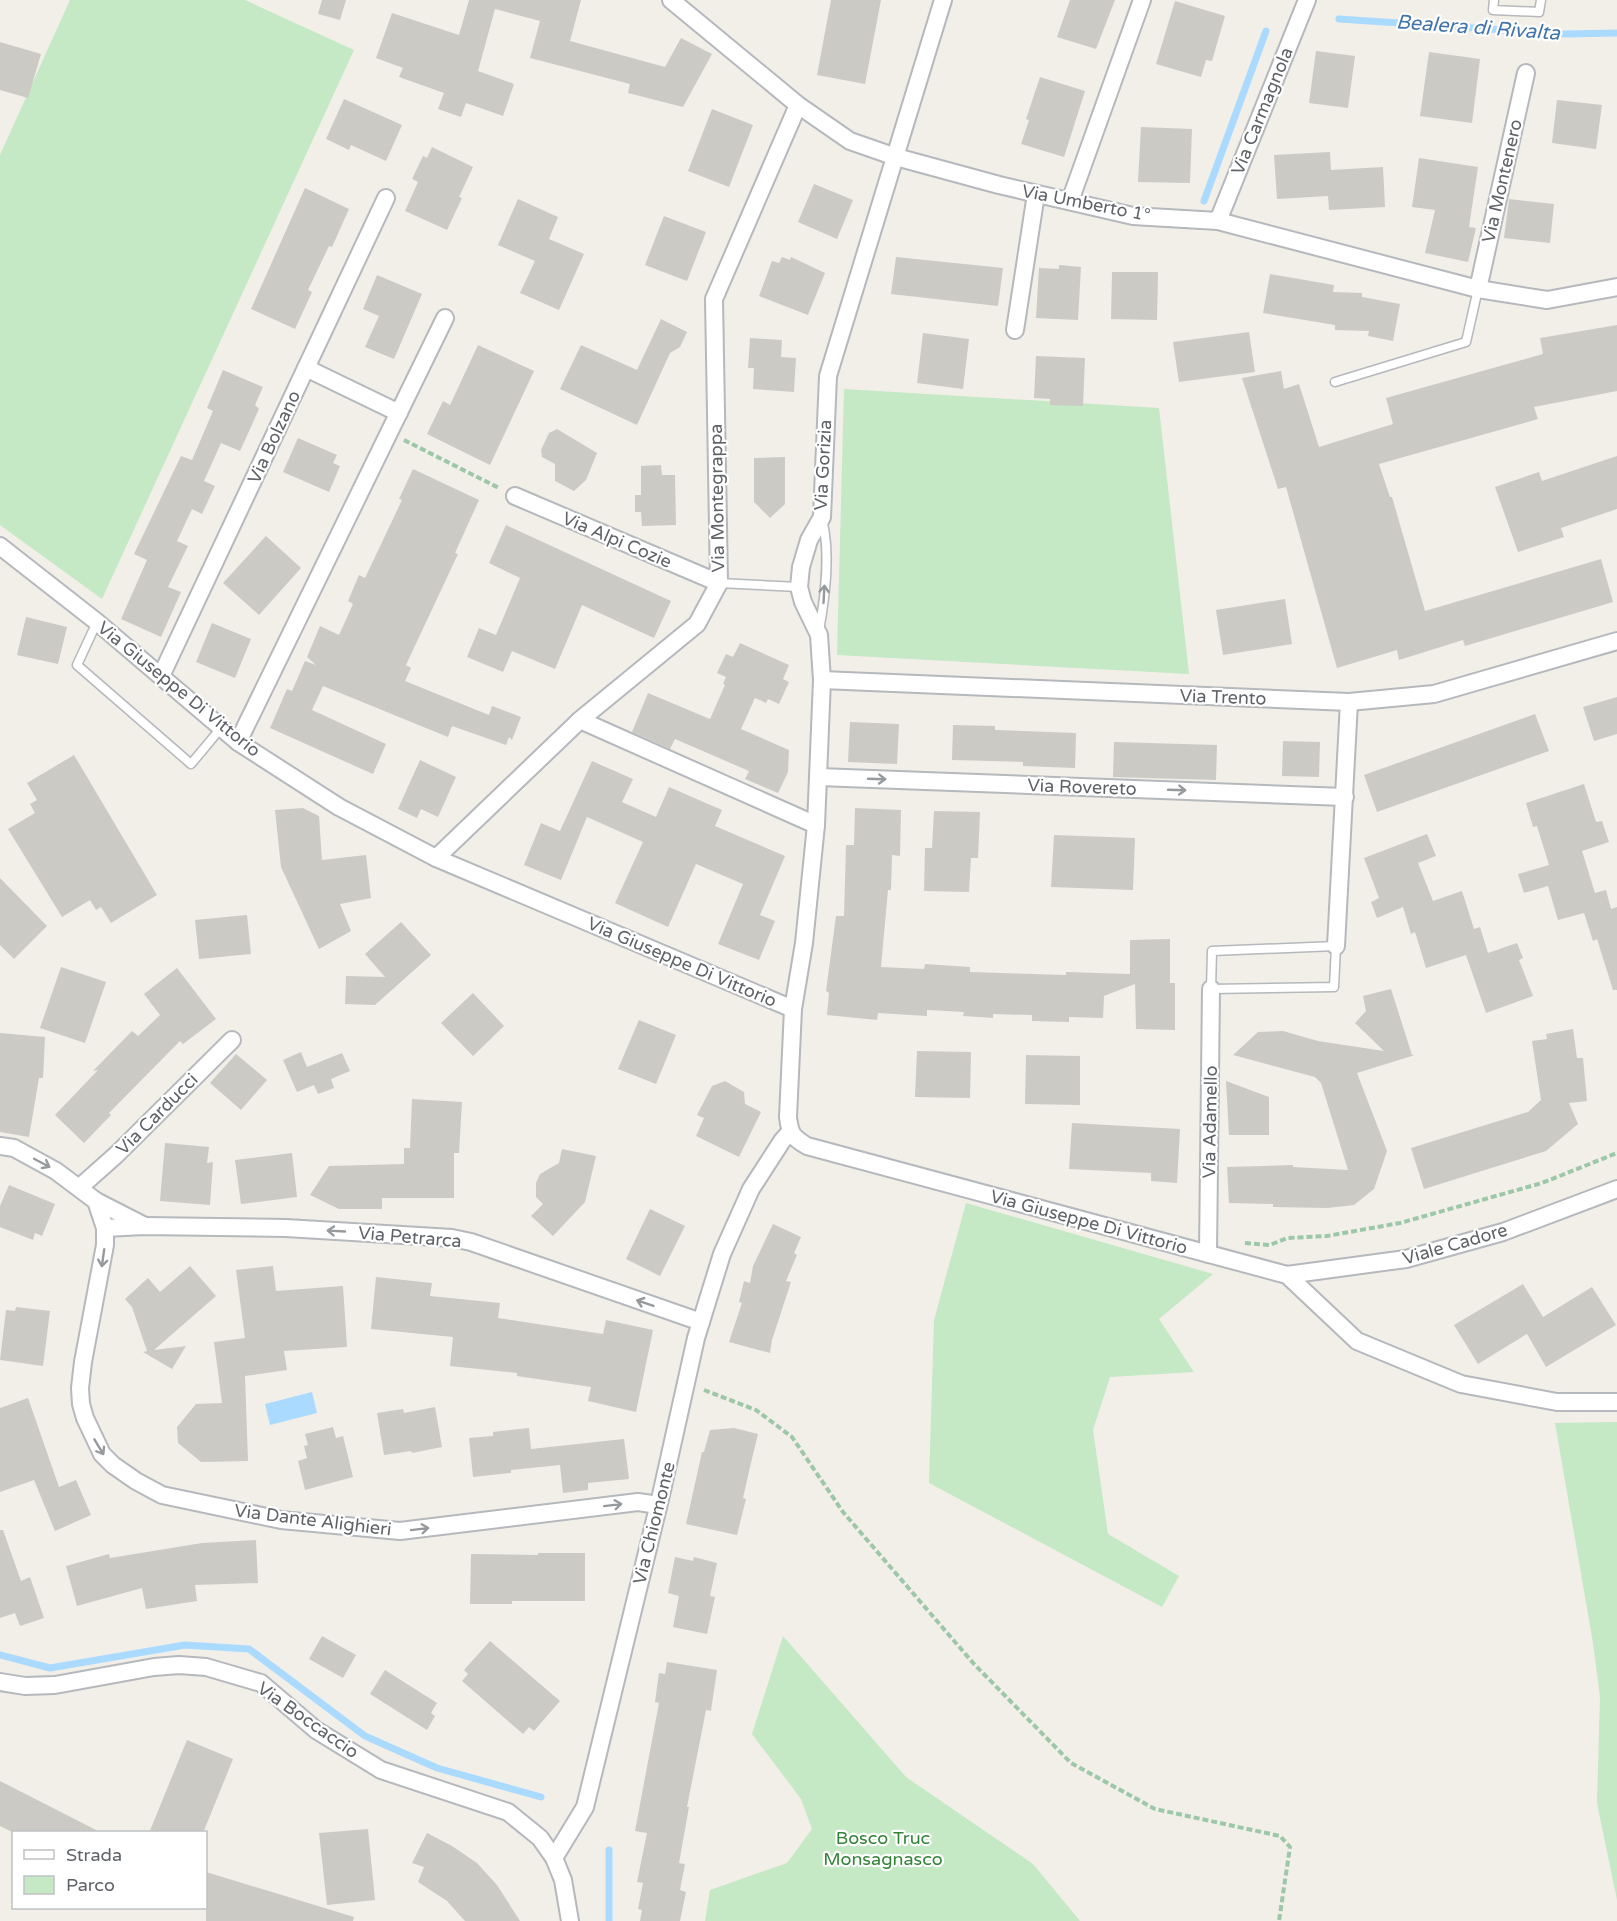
<svg xmlns="http://www.w3.org/2000/svg" width="1617" height="1921" font-family="'Varela Round',sans-serif">
	<style>
		.green { fill: #c5e8c5 }
		.water { fill: #aadaff }
		.lines { fill: none; stroke-linecap: round; stroke-linejoin: round }
		.stream { stroke: #aadaff; stroke-width: 7 }
		.building { fill: #cccac5 }
		.lane-casing { stroke: #b5b8bc; stroke-width: 11 }
		.street-casing { stroke: #b5b8bc; stroke-width: 20 }
		.path { stroke: #9cc7a9; stroke-width: 4; stroke-dasharray: 6 3; stroke-linecap: butt }
		.lane { stroke: #fff; stroke-width: 8 }
		.street { stroke: #fff; stroke-width: 16 }
		.oneway { stroke: #979a9d }
		.labels { text-anchor: middle; dominant-baseline: central; stroke-width: 4.5; stroke-linejoin: round; paint-order: stroke }
		.street-label { font-size: 18px; fill: #5f6368; stroke: #fff }
		.park-label { font-size: 18px; fill: #348238; stroke: #fff }
		.water-label { font-size: 20px; font-style: italic; fill: #4174aa; stroke: #fff }
	</style>
	<rect width="100%" height="100%" fill="#f1efe8"/>
	<g class="green">
		<polygon points="70,0 245,0 354,50 102,599 0,525 0,155"/>
		<polygon points="844,389 1159,408 1189,674 837,655"/>
		<polygon points="966,1203 1213,1274 1159,1319 1194,1372 1110,1377 1093,1430 1108,1534 1179,1576 1162,1607 929,1483 934,1320"/>
		<polygon points="1617,1422 1617,1900 1597,1803 1600,1697 1593,1643 1555,1423"/>
		<polygon points="783,1636 906,1777 1033,1864 1080,1921 705,1921 710,1890 787,1863 812,1829 801,1799 752,1734"/>
	</g>
	<polygon class="water" points="312,1392 317,1413 270,1425 265,1404"/>
	<g class="lines">
		<g class="stream">
			<polyline points="1339,19 1565,34 1617,33"/>
			<polyline points="1204,201 1266,31"/>
			<polyline points="0,1655 50,1668 185,1645 249,1649 365,1736 437,1768 541,1797"/>
			<polyline points="609,1921 609,1850"/>
		</g>
	</g>
	<g class="building">
		<polygon points="322,0 346,0 340,20 318,14"/>
		<polygon points="469,0 581,0 570,41 665,67 681,38 712,54 683,107 628,93 630,84 530,58 540,21 495,9 478,71 514,84 503,116 466,103 461,117 438,109 444,93 399,77 403,68 376,58 392,13 459,35"/>
		<polygon points="831,0 881,0 865,84 817,75"/>
		<polygon points="1070,0 1115,0 1096,49 1057,37"/>
		<polygon points="1175,1 1225,16 1212,61 1206,60 1201,77 1156,64"/>
		<polygon points="0,42 41,54 28,98 0,90"/>
		<polygon points="1316,51 1355,56 1348,108 1309,103"/>
		<polygon points="1429,52 1480,59 1472,123 1420,116"/>
		<polygon points="1040,77 1085,91 1064,157 1021,144 1029,120 1026,119"/>
		<polygon points="344,99 402,125 386,161 351,145 349,150 326,139"/>
		<polygon points="1557,100 1602,105 1596,149 1552,143"/>
		<polygon points="712,109 753,125 729,187 688,171"/>
		<polygon points="1141,127 1192,129 1190,183 1138,182"/>
		<polygon points="432,147 473,167 459,197 462,198 447,230 405,211 418,182 412,179 423,156 427,158"/>
		<polygon points="1330,152 1331,170 1383,167 1385,207 1329,210 1328,196 1277,199 1274,155"/>
		<polygon points="1419,158 1478,167 1469,227 1476,228 1468,262 1425,253 1435,210 1412,207"/>
		<polygon points="814,184 853,200 837,239 798,222"/>
		<polygon points="305,188 349,209 332,247 329,246 308,290 312,292 295,329 251,309"/>
		<polygon points="518,199 558,217 549,239 584,254 559,310 520,293 535,261 498,245"/>
		<polygon points="1509,199 1554,204 1550,243 1504,238"/>
		<polygon points="664,216 706,232 687,281 645,265"/>
		<polygon points="782,257 790,260 791,257 825,273 808,315 759,296 772,261 779,263"/>
		<polygon points="896,257 1003,268 998,306 891,294"/>
		<polygon points="1059,265 1081,267 1078,320 1036,318 1039,268 1059,269"/>
		<polygon points="1112,272 1158,272 1157,320 1111,319"/>
		<polygon points="1270,274 1334,285 1333,292 1362,293 1362,297 1400,304 1393,341 1368,336 1369,331 1335,330 1335,325 1263,313"/>
		<polygon points="377,275 422,294 394,359 365,347 379,316 363,309"/>
		<polygon points="661,319 687,332 680,347 670,353 637,425 560,389 581,345 637,370"/>
		<polygon points="1617,325 1617,391 1534,407 1538,419 1379,464 1390,497 1392,497 1425,611 1601,559 1613,602 1465,646 1463,640 1399,660 1397,650 1337,668 1286,487 1278,489 1242,378 1281,371 1284,389 1299,384 1319,447 1393,424 1386,398 1543,354 1540,338"/>
		<polygon points="1249,332 1255,372 1179,382 1173,342"/>
		<polygon points="923,333 969,339 963,389 917,383"/>
		<polygon points="750,338 782,340 781,357 796,358 794,392 753,389 754,368 748,368"/>
		<polygon points="478,345 534,371 490,465 427,434 443,401 450,405"/>
		<polygon points="1036,356 1085,358 1083,406 1050,405 1050,399 1034,398"/>
		<polygon points="223,370 263,387 255,405 259,409 240,451 221,443 204,481 215,486 202,514 192,509 177,541 188,546 168,587 181,592 161,637 121,619 147,560 134,554 181,456 192,460 213,411 207,408"/>
		<polygon points="557,429 597,453 586,480 574,491 555,481 555,464 542,457 541,450 549,433"/>
		<polygon points="298,438 337,455 333,463 340,466 329,492 283,472"/>
		<polygon points="1617,456 1617,509 1561,528 1564,537 1518,552 1495,487 1539,472 1542,481"/>
		<polygon points="785,457 785,504 770,518 754,502 754,458"/>
		<polygon points="661,465 662,475 675,475 676,525 642,526 641,512 635,512 635,495 641,495 641,466"/>
		<polygon points="413,469 479,500 455,553 458,554 406,665 411,668 405,681 489,715 492,706 521,717 512,740 509,737 506,745 452,726 448,737 323,686 312,710 386,744 373,774 270,728 287,689 292,691 305,661 316,665 307,657 320,626 339,635 353,604 348,601 359,575 365,578 402,500 399,499"/>
		<polygon points="506,525 671,601 654,638 582,605 555,669 512,651 503,672 467,657 479,628 496,635 520,578 489,563"/>
		<polygon points="266,536 301,568 259,615 223,583"/>
		<polygon points="1285,599 1292,644 1223,655 1216,610"/>
		<polygon points="26,617 67,627 58,664 17,655"/>
		<polygon points="212,623 251,639 235,678 196,662"/>
		<polygon points="740,643 789,665 783,679 789,682 779,704 768,699 766,703 755,698 741,729 789,750 788,772 778,793 745,779 749,771 675,739 670,749 632,732 648,693 710,719 725,685 723,684 726,677 717,673 726,654 733,657"/>
		<polygon points="1617,697 1617,734 1594,741 1583,707"/>
		<polygon points="1535,714 1549,751 1377,812 1364,775"/>
		<polygon points="850,722 899,724 897,764 848,762"/>
		<polygon points="953,725 995,726 995,730 1076,733 1075,768 1023,766 1023,762 952,760"/>
		<polygon points="1283,741 1320,742 1319,777 1282,776"/>
		<polygon points="1114,742 1217,745 1216,780 1113,777"/>
		<polygon points="74,755 157,895 111,923 101,907 96,910 90,900 62,917 8,829 35,813 30,804 37,800 27,783"/>
		<polygon points="420,760 456,777 438,817 421,809 417,818 398,809"/>
		<polygon points="592,761 633,779 622,802 656,817 669,787 722,810 715,826 785,856 760,915 775,921 759,960 718,944 743,884 696,864 668,927 615,903 643,842 587,817 561,880 524,865 541,823 560,831"/>
		<polygon points="1584,784 1596,822 1602,821 1609,842 1582,851 1595,893 1606,890 1611,909 1617,907 1617,990 1613,990 1597,939 1593,941 1584,913 1558,920 1548,886 1524,893 1518,874 1549,865 1537,826 1533,827 1526,803"/>
		<polygon points="303,808 319,816 322,860 366,855 371,898 340,904 351,931 319,949 281,867 275,810"/>
		<polygon points="855,808 901,810 900,856 892,855 891,890 888,890 881,967 924,969 925,964 970,967 970,972 1066,975 1066,972 1130,974 1130,940 1170,939 1170,983 1175,983 1175,1030 1136,1029 1135,984 1104,996 1103,1018 1069,1017 1069,1022 1032,1021 1032,1015 993,1014 993,1018 963,1016 964,1012 927,1010 927,1016 878,1013 877,1020 827,1015 829,993 826,991 836,916 844,916 846,845 854,845"/>
		<polygon points="934,811 980,812 978,858 971,858 969,892 924,891 925,848 932,848"/>
		<polygon points="1427,834 1436,856 1418,863 1433,901 1462,891 1474,929 1480,927 1488,953 1517,943 1523,958 1519,960 1533,996 1486,1013 1466,955 1426,968 1415,932 1411,934 1403,907 1377,918 1371,902 1379,898 1364,858"/>
		<polygon points="1054,835 1135,838 1133,890 1051,887"/>
		<polygon points="0,878 47,926 14,959 0,945"/>
		<polygon points="247,915 251,954 199,959 195,920"/>
		<polygon points="401,922 431,955 375,1005 345,1004 346,976 385,977 365,954"/>
		<polygon points="61,967 106,982 85,1043 40,1028"/>
		<polygon points="177,968 216,1019 183,1044 180,1041 109,1113 111,1115 84,1143 55,1115 98,1070 93,1071 132,1031 138,1036 160,1015 144,994"/>
		<polygon points="1391,989 1412,1055 1415,1055 1357,1073 1387,1151 1374,1189 1354,1205 1327,1208 1273,1207 1273,1204 1229,1203 1227,1167 1293,1165 1293,1167 1348,1170 1321,1083 1315,1077 1233,1055 1258,1032 1283,1031 1318,1041 1384,1051 1355,1023 1366,1011 1363,996"/>
		<polygon points="473,993 504,1026 473,1056 441,1023"/>
		<polygon points="639,1020 676,1035 656,1084 618,1069"/>
		<polygon points="1573,1029 1577,1058 1583,1058 1587,1101 1569,1103 1578,1124 1546,1151 1424,1189 1411,1148 1528,1112 1541,1100 1532,1041 1547,1039 1546,1034"/>
		<polygon points="0,1033 45,1037 43,1078 39,1078 29,1137 0,1132"/>
		<polygon points="917,1051 971,1052 970,1098 915,1097"/>
		<polygon points="301,1052 307,1067 342,1053 350,1071 331,1079 334,1088 318,1094 314,1085 297,1092 283,1060"/>
		<polygon points="236,1054 267,1080 241,1110 210,1083"/>
		<polygon points="1026,1055 1080,1056 1080,1105 1025,1104"/>
		<polygon points="725,1081 744,1092 745,1104 761,1112 739,1157 696,1136 704,1118 697,1115 712,1086"/>
		<polygon points="1226,1081 1269,1097 1269,1135 1229,1135"/>
		<polygon points="412,1099 462,1102 459,1153 454,1153 454,1198 382,1198 382,1209 339,1209 310,1195 329,1166 404,1164 404,1148 410,1148"/>
		<polygon points="1072,1123 1180,1129 1177,1183 1151,1181 1151,1173 1069,1169"/>
		<polygon points="165,1143 209,1147 207,1163 213,1162 210,1205 160,1201"/>
		<polygon points="562,1149 596,1156 585,1202 553,1236 531,1216 543,1204 536,1197 536,1183 540,1174 559,1163"/>
		<polygon points="292,1153 297,1197 241,1204 235,1160"/>
		<polygon points="9,1185 55,1204 42,1236 35,1233 33,1240 0,1227 0,1206"/>
		<polygon points="650,1209 685,1226 660,1276 626,1259"/>
		<polygon points="773,1224 801,1237 794,1253 797,1255 786,1281 791,1282 772,1340 770,1353 729,1342 742,1303 739,1302 744,1281 750,1283 753,1266"/>
		<polygon points="190,1266 216,1296 154,1350 186,1346 172,1369 143,1352 147,1351 132,1307 125,1299 148,1278 160,1292"/>
		<polygon points="273,1266 276,1291 343,1286 347,1347 284,1351 287,1370 245,1376 248,1461 201,1462 178,1443 177,1427 196,1404 222,1403 214,1342 245,1338 236,1270"/>
		<polygon points="376,1277 432,1283 430,1296 500,1303 498,1318 603,1334 606,1320 653,1330 636,1412 588,1401 591,1387 517,1376 517,1373 450,1366 453,1337 371,1329"/>
		<polygon points="1523,1284 1543,1317 1592,1287 1616,1325 1546,1367 1527,1334 1478,1364 1454,1325"/>
		<polygon points="16,1307 50,1311 43,1366 0,1360 6,1310 15,1311"/>
		<polygon points="28,1398 59,1487 76,1480 91,1515 55,1531 34,1480 0,1492 0,1408"/>
		<polygon points="435,1407 442,1447 412,1453 411,1451 384,1455 377,1413 403,1409 404,1413"/>
		<polygon points="333,1427 336,1438 343,1436 353,1477 305,1490 298,1461 307,1458 304,1446 308,1445 305,1434"/>
		<polygon points="529,1428 531,1449 624,1439 629,1479 588,1483 588,1490 563,1493 560,1465 511,1470 511,1473 473,1477 469,1438 493,1436 493,1432"/>
		<polygon points="734,1428 758,1434 750,1467 743,1498 746,1499 737,1535 686,1524 702,1452 704,1452 710,1430"/>
		<polygon points="0,1530 3,1530 21,1581 30,1577 44,1618 20,1626 15,1613 0,1618"/>
		<polygon points="256,1540 258,1583 195,1585 197,1601 146,1609 142,1588 77,1606 66,1566 109,1554 110,1558 202,1543"/>
		<polygon points="538,1553 585,1553 585,1601 512,1601 512,1604 470,1604 471,1554 538,1555"/>
		<polygon points="675,1557 693,1561 694,1557 717,1563 710,1596 715,1597 707,1634 673,1627 679,1596 668,1593"/>
		<polygon points="322,1636 356,1655 343,1678 309,1659"/>
		<polygon points="490,1641 560,1701 534,1731 529,1727 523,1734 462,1681 468,1674 464,1670"/>
		<polygon points="667,1662 717,1670 711,1711 706,1710 687,1807 689,1807 679,1863 685,1864 680,1890 686,1892 680,1921 640,1921 642,1910 638,1909 643,1883 637,1882 647,1833 635,1831 659,1703 655,1702 659,1673 665,1674"/>
		<polygon points="385,1670 437,1703 431,1713 435,1716 427,1730 370,1694"/>
		<polygon points="187,1740 233,1759 203,1833 149,1833"/>
		<polygon points="0,1781 102,1833 14,1833 0,1826"/>
		<polygon points="368,1829 375,1900 327,1905 319,1833"/>
		<polygon points="427,1833 452,1846 477,1863 497,1885 520,1921 465,1921 447,1901 418,1882 424,1867 412,1863"/>
		<polygon points="206,1872 354,1917 353,1921 206,1921"/>
	</g>
	<g class="lines">
		<defs>
			<g id="lane">
				<polyline points="1494,0 1493,10 1539,12 1541,0"/>
				<polyline points="1335,382 1466,342 1478,289"/>
				<polyline points="719,583 799,587"/>
				<polyline points="97,622 77,665 191,764 221,728"/>
				<path d="M 819,631 C 825,597 831,553 822,519"/>
				<polygon points="1336,946 1334,987 1211,989 1212,951"/>
			</g>
			<g id="street">
				<polyline points="671,0 798,105 850,141 896,157 999,185 1133,216 1218,221 1478,289 1547,300 1617,287"/>
				<path d="M 943,0 L 828,376 L 822,517 L 809,540 L 801,567 L 799,587 L 803,602 L 819,635 L 822,680 L 816,825 L 804,943 L 793,1009 L 788,1117 C 790,1134 792,1137 807,1146 L 1287,1275 L 1357,1341 L 1461,1384 L 1557,1402 L 1617,1402"/>
				<polyline points="1070,201 1142,0"/>
				<polyline points="1218,221 1307,0"/>
				<polyline points="1478,289 1526,73"/>
				<polyline points="1015,330 1036,194"/>
				<polyline points="306,368 399,413"/>
				<polyline points="515,496 719,583"/>
				<polyline points="0,546 97,622 238,742 339,807 436,858 793,1009"/>
				<polyline points="161,676 386,198"/>
				<polyline points="822,680 1349,702 1434,694 1617,641"/>
				<polyline points="580,720 816,825"/>
				<polyline points="238,742 445,318"/>
				<polyline points="819,777 1345,797"/>
				<polyline points="436,858 580,720 697,624 719,583 714,299 798,105"/>
				<polyline points="1336,946 1349,702"/>
				<polyline points="0,1146 14,1148 56,1171 96,1201 105,1228 105,1245 83,1362 80,1388 81,1404 85,1418 102,1454 113,1465 136,1481 162,1495 281,1520 400,1531 638,1502 658,1505"/>
				<polyline points="80,1187 116,1155 232,1040"/>
				<polyline points="96,1201 143,1225"/>
				<polyline points="105,1228 144,1226 286,1228 452,1238 471,1242 701,1322"/>
				<polyline points="1208,1254 1211,989"/>
				<polyline points="1287,1275 1406,1259 1503,1232 1617,1189"/>
				<polyline points="0,1682 25,1686 55,1685 154,1667 179,1665 206,1667 261,1683 316,1730 381,1770 508,1812 540,1838 554,1858 563,1880 570,1921"/>
				<polyline points="554,1858 585,1807 661,1495 696,1338 722,1254 751,1189 782,1141 790,1132"/>
			</g>
		</defs>
		<use href="#lane" class="lane-casing"/>
		<use href="#street" class="street-casing"/>
		<g class="path">
			<polyline points="404,440 499,488"/>
			<polyline points="1245,1243 1270,1245 1287,1238 1327,1236 1400,1223 1542,1183 1617,1153"/>
			<polyline points="704,1390 756,1410 792,1437 843,1512 974,1664 1071,1763 1155,1809 1280,1836 1290,1847 1279,1921"/>
		</g>
		<use href="#lane" class="lane"/>
		<use href="#street" class="street"/>
	</g>
	<defs><path id="oneway-shaft" d="M-6 0H5M1.5-3L5.5 0L1.5 3" fill="none" stroke-width="1.6" stroke-linecap="round" stroke-linejoin="round" transform="scale(1.5)"/></defs>
	<g class="oneway">
		<use href="#oneway-shaft" transform="translate(824 594) rotate(-87)"/>
		<use href="#oneway-shaft" transform="translate(877 779) rotate(2)"/>
		<use href="#oneway-shaft" transform="translate(1177 790) rotate(2)"/>
		<use href="#oneway-shaft" transform="translate(42 1163) rotate(28)"/>
		<use href="#oneway-shaft" transform="translate(336 1231) rotate(-177)"/>
		<use href="#oneway-shaft" transform="translate(103 1258) rotate(98)"/>
		<use href="#oneway-shaft" transform="translate(645 1303) rotate(-161)"/>
		<use href="#oneway-shaft" transform="translate(99 1447) rotate(59)"/>
		<use href="#oneway-shaft" transform="translate(613 1505) rotate(-7)"/>
		<use href="#oneway-shaft" transform="translate(420 1529) rotate(-7)"/>
	</g>
	<g class="labels">
		<g class="street-label">
			<text transform="translate(1262 111) rotate(-68)">Via Carmagnola</text>
			<text transform="translate(1502 181) rotate(-77)">Via Montenero</text>
			<text transform="translate(1086 203) rotate(11)">Via Umberto 1°</text>
			<text transform="translate(274 437) rotate(-65)">Via Bolzano</text>
			<text transform="translate(823 465) rotate(-87)">Via Gorizia</text>
			<text transform="translate(717 498) rotate(-91)">Via Montegrappa</text>
			<text transform="translate(617 540) rotate(23)">Via Alpi Cozie</text>
			<text transform="translate(179 689) rotate(39)">Via Giuseppe Di Vittorio</text>
			<text transform="translate(1223 697) rotate(2)">Via Trento</text>
			<text transform="translate(1082 787) rotate(2)">Via Rovereto</text>
			<text transform="translate(682 962) rotate(23)">Via Giuseppe Di Vittorio</text>
			<text transform="translate(157 1114) rotate(-45)">Via Carducci</text>
			<text transform="translate(1210 1122) rotate(-89)">Via Adamello</text>
			<text transform="translate(1089 1222) rotate(15)">Via Giuseppe Di Vittorio</text>
			<text transform="translate(410 1237) rotate(5)">Via Petrarca</text>
			<text transform="translate(1455 1244) rotate(-16)">Viale Cadore</text>
			<text transform="translate(313 1520) rotate(7)">Via Dante Alighieri</text>
			<text transform="translate(654 1523) rotate(-76)">Via Chiomonte</text>
			<text transform="translate(308 1720) rotate(35)">Via Boccaccio</text>
		</g>
		<g class="park-label">
			<text x="883" y="1838">Bosco Truc<tspan x="883" dy="21">Monsagnasco</tspan></text>
		</g>
		<g class="water-label">
			<text transform="translate(1478 28) rotate(4)">Bealera di Rivalta</text>
		</g>
	</g>
	<rect x="12" y="1831" width="195" height="78" fill="#ffffff" stroke="#bfc1c3" stroke-width="1.5"/>
	<rect x="24" y="1850" width="30" height="9" fill="#ffffff" stroke="#bfc1c3" stroke-width="1.5"/>
	<text x="66" y="1861" font-size="18" fill="#5f6368">Strada</text>
	<rect x="24" y="1876" width="30" height="18" fill="#c5e8c5" stroke="#bfc1c3" stroke-width="1.5"/>
	<text x="66" y="1891" font-size="18" fill="#5f6368">Parco</text>
</svg>
